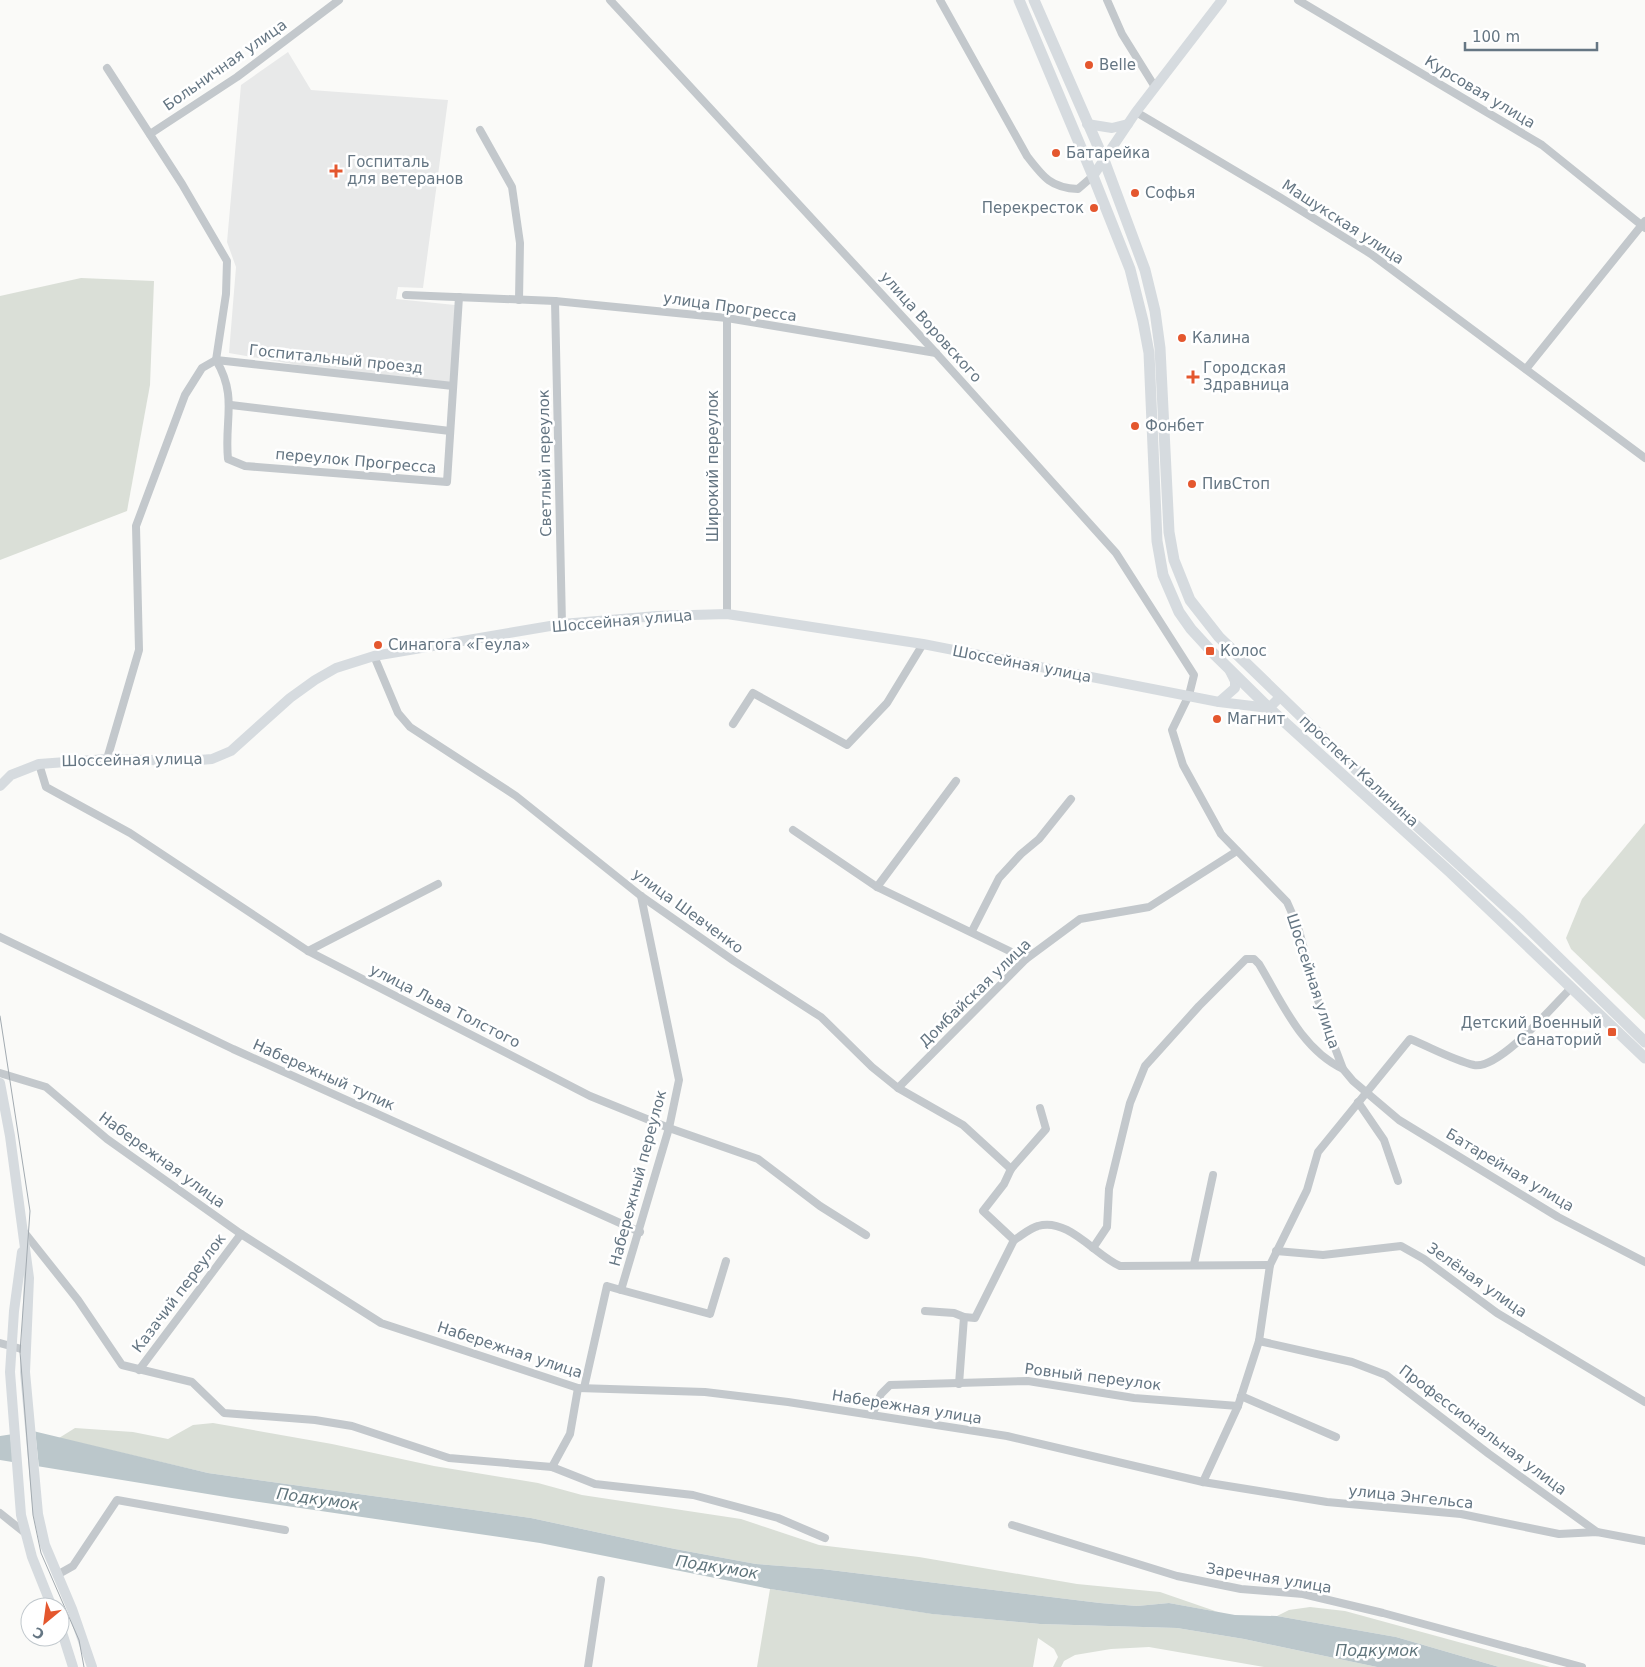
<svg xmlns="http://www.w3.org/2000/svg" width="1645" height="1667" font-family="'DejaVu Sans',sans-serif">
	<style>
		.built { fill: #e8e9e9 }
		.green { fill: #dadfd7 }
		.water { fill: #bbc7cb }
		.pier { fill: #fafaf8 }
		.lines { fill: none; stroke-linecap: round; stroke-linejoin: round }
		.street { stroke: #c3c8cc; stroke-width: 8 }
		.secondary { stroke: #d6dbdf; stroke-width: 10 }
		.primary { stroke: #d6dbdf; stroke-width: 11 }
		.tram { stroke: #a2aab0; stroke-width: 1 }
		.poi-dot { fill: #e4572e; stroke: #fff; stroke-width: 2 }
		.labels { text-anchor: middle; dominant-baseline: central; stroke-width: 5; stroke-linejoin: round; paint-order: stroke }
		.street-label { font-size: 15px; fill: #657683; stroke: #fff }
		.poi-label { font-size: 15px; fill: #657683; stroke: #fff; text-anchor: start }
		.water-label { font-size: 16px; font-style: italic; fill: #60757c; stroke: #fff }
	</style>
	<rect width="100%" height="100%" fill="#fafaf8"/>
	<polygon class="built" points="288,52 311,90 448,100 423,288 398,287 396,299 455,305 450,385 315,368 229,353 236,267 227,242 241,85"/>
	<g class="green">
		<polygon points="81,278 154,281 150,385 127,511 0,560 0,296"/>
		<polygon points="1645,823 1645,1020 1571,949 1566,938 1582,899"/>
		<polygon points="213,1423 332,1444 434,1466 538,1483 582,1495 741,1519 819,1545 919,1557 1077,1584 1160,1592 1218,1612 1169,1603 1137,1606 1100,1603 822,1569 756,1564 675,1549 531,1518 208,1473 59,1438 75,1428 133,1432 168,1439 193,1425"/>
		<polygon points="770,1589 933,1614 1040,1624 1177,1628 1244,1639 1377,1667 1264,1667 1149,1647 1111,1649 1075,1655 1064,1661 1061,1667 1053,1667 1058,1657 1054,1649 1038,1638 1033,1667 757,1667"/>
		<polygon points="1310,1607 1345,1611 1550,1667 1499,1667 1396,1637 1277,1616 1289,1610"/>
	</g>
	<polygon class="water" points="33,1431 208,1473 531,1518 675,1549 756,1564 822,1569 1100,1603 1137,1606 1169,1603 1235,1615 1277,1616 1396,1637 1499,1667 1377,1667 1244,1639 1177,1628 1040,1624 932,1614 770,1589 540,1543 232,1498 0,1460 0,1436"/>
	<polygon class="pier" points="35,1429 39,1468 13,1464 10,1432"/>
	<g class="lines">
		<g class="street">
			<polyline points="610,0 936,353 1116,553 1194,675 1189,695 1172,730 1183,765 1221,834 1287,902 1298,927 1321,1011 1343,1069 1353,1081 1399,1120 1558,1217 1645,1262"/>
			<path d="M 940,0 L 1027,156 C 1043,177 1051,188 1078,189 L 1093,176"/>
			<polyline points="1107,0 1122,34 1155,87"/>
			<polyline points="1298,0 1542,145 1645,228"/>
			<polyline points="107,68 182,184 227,261 226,294 216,360 202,368 185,395 136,526 139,650 107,759"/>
			<polyline points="1136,112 1281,198 1371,254 1645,458"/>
			<polyline points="480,130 512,187 520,243 519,300"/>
			<polyline points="150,134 237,77 339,0"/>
			<polyline points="406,295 555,301 727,318 936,353"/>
			<polyline points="555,301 562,624"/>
			<polyline points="727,318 727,614"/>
			<path d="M 216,360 C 238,397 224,420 228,459 L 245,466 L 447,482 L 459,297"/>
			<polyline points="216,360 453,386"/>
			<polyline points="1526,369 1645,221"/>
			<polyline points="231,405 450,431"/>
			<path d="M 374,656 L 398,713 L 410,727 L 516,796 L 641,896 L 734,961 L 821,1017 L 872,1067 L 898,1088 L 963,1125 L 1011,1169 L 1004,1184 L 983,1211 L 1014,1240 C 1021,1236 1030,1228 1038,1226 C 1068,1217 1096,1256 1120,1266 L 1270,1265"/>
			<polyline points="733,724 753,693 847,745 887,703 923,644"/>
			<polyline points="39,764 46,787 130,833 308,951 590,1096 669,1128 758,1159 820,1206 866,1235"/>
			<polyline points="793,830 877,887 1026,959"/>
			<polyline points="877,887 956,781"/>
			<polyline points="972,931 999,878 1021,854 1039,839 1071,799"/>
			<polyline points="0,937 233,1049 640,1232"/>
			<polyline points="308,951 438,884"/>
			<polyline points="0,1073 46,1087 107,1139 241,1234 381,1323 578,1388 705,1392 788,1402 1007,1436 1203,1482 1327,1502 1461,1514 1559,1534 1597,1532 1645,1541"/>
			<polyline points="898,1088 1026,959 1080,919 1149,907 1237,851"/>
			<polyline points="1358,1102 1384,1140 1398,1181"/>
			<polyline points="1011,1169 1046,1129 1040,1108"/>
			<polyline points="24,1232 78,1300 122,1365 192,1382 224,1413 315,1420 352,1426 449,1458 552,1467 595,1484 693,1495 778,1518 825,1538"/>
			<path d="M 1093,1248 L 1107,1227 L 1109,1189 L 1130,1103 L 1145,1066 L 1199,1006 L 1246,959 L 1254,959 L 1259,964 C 1282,1002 1301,1049 1343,1069"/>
			<polyline points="1276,1251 1323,1255 1401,1246 1424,1259 1497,1313 1645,1402"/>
			<polyline points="1194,1264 1213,1175"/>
			<polyline points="621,1290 710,1314 726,1261"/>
			<polyline points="925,1311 954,1313 964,1317 975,1318 1014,1240"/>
			<polyline points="1259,1341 1352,1362 1386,1375 1489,1454 1597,1532"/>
			<polyline points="0,1343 25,1350"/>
			<polyline points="139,1370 241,1234"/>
			<polyline points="959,1384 964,1317"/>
			<polyline points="584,1388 607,1286 621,1290 669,1128 679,1080 641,896"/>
			<polyline points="1241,1396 1336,1437"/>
			<polyline points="872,1415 881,1394 890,1385 1028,1381 1134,1398 1238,1406"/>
			<polyline points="552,1467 570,1434 578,1388"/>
			<path d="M 1203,1482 L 1238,1406 L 1259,1341 L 1270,1265 L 1307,1190 L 1318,1152 L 1410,1039 C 1430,1047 1453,1060 1474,1065 C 1499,1070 1554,1005 1571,988"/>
			<polyline points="0,1513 25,1533"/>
			<polyline points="1012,1525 1177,1576 1241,1589 1303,1594 1383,1613 1582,1667"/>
			<polyline points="57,1575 73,1566 117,1500 285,1530"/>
			<polyline points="588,1667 601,1580"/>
		</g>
		<g class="secondary">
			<polyline points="1087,124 1112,128 1128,124"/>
			<polyline points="1093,176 1136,112 1222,0"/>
			<polyline points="1219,702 1235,688 1235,681 1230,671"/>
			<polyline points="0,786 11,775 39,764 107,759 187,761 212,759 231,751 290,698 315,680 336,668 374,656 562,624 657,616 727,614 923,644 1219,702 1269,708 1280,697"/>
			<polyline points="0,1083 10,1136 29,1278 25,1372 38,1514 45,1545 72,1609 92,1667"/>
			<polyline points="22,1252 14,1311 10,1372 21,1515 32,1557 52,1607"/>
			<polyline points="60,1626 73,1667"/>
		</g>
		<g class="primary">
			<polyline points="1019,0 1093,176 1130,269 1143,321 1149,353 1157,541 1163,575 1179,612 1191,629 1213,653 1269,708 1451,873 1645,1058"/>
			<polyline points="1034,0 1104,160 1145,270 1155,311 1160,348 1169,532 1174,560 1190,600 1219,637 1372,785 1519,919 1645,1042"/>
		</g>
		<polyline class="tram" points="0,1016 30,1211 20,1352 33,1515 41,1553 79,1640 84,1667"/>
	</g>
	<g class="poi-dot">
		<circle cx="1089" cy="65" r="5"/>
		<circle cx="1056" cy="153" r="5"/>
		<path d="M333.5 163.5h5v5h5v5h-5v5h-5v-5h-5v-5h5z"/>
		<circle cx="1135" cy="193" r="5"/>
		<circle cx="1094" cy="208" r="5"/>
		<circle cx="1182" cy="338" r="5"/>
		<path d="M1190.5 369.5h5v5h5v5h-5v5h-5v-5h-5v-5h5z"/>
		<circle cx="1135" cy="426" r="5"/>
		<circle cx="1192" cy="484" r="5"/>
		<circle cx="378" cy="645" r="5"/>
		<rect x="1205" y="646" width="10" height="10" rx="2.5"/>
		<circle cx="1217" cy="719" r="5"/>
		<rect x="1607" y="1027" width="10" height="10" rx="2.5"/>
	</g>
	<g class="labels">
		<g class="street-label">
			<text transform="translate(225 65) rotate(-35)">Больничная улица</text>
			<text transform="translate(1480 92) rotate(31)">Курсовая улица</text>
			<text transform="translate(1343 222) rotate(33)">Машукская улица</text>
			<text transform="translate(730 307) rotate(8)">улица Прогресса</text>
			<text transform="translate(931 327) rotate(48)">улица Воровского</text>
			<text transform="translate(336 359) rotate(6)">Госпитальный проезд</text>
			<text transform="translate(356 461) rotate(5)">переулок Прогресса</text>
			<text transform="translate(545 463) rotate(-91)">Светлый переулок</text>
			<text transform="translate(713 466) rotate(-90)">Широкий переулок</text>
			<text transform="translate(622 621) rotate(-5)">Шоссейная улица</text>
			<text transform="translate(1022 664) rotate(11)">Шоссейная улица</text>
			<text transform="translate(132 760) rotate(-1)">Шоссейная улица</text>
			<text transform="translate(1359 771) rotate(43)">проспект Калинина</text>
			<text transform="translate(688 911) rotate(36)">улица Шевченко</text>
			<text transform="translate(1313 981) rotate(72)">Шоссейная улица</text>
			<text transform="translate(975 993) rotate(-44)">Домбайская улица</text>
			<text transform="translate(445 1006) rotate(27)">улица Льва Толстого</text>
			<text transform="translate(324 1075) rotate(24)">Набережный тупик</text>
			<text transform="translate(162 1160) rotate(36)">Набережная улица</text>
			<text transform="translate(1510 1170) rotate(31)">Батарейная улица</text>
			<text transform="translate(638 1178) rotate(-75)">Набережный переулок</text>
			<text transform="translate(1477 1280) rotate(35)">Зелёная улица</text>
			<text transform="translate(179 1293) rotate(-53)">Казачий переулок</text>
			<text transform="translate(510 1350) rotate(18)">Набережная улица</text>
			<text transform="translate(1093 1377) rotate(7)">Ровный переулок</text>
			<text transform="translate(907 1407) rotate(9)">Набережная улица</text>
			<text transform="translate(1483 1430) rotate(37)">Профессиональная улица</text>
			<text transform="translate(1411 1497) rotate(6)">улица Энгельса</text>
			<text transform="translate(1269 1578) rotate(9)">Заречная улица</text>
		</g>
		<g class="poi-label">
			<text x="1099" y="65">Belle</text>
			<text x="1066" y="153">Батарейка</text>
			<text x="347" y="162">Госпиталь<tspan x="347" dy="17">для ветеранов</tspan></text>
			<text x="1145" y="193">Софья</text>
			<text x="1084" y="208" text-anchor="end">Перекресток</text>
			<text x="1192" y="338">Калина</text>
			<text x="1203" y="368">Городская<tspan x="1203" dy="17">Здравница</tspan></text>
			<text x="1145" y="426">Фонбет</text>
			<text x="1202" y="484">ПивСтоп</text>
			<text x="388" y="645">Синагога «Геула»</text>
			<text x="1220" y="651">Колос</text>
			<text x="1227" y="719">Магнит</text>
			<text x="1602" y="1023" text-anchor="end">Детский Военный<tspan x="1602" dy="17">Санаторий</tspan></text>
		</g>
		<g class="water-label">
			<text transform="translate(318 1499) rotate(8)">Подкумок</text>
			<text transform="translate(717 1567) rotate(9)">Подкумок</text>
			<text x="1377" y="1650">Подкумок</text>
		</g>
	</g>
	<g transform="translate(45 1622) rotate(209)"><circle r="24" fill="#ffffff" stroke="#c1c8cd"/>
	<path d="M0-4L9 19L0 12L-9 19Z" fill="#e4572e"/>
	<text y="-8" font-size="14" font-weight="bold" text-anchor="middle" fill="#657683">С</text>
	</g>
	<path d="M1465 42v8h132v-8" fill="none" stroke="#657683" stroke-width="2.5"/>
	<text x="1472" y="42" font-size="15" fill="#657683" stroke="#ffffff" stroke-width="4" paint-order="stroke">100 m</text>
</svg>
